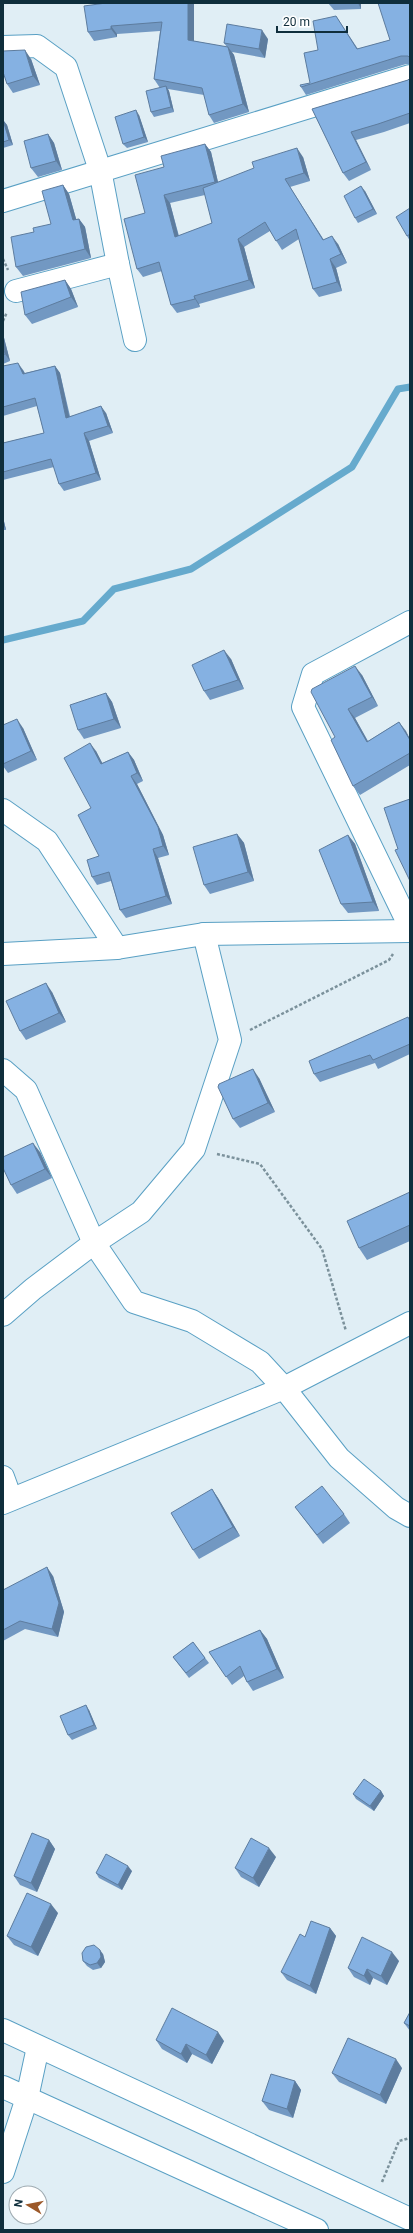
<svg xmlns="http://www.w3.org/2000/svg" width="413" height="2233" font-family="Roboto,sans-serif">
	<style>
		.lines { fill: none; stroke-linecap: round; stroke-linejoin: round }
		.stream { stroke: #66aacd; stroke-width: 7 }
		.minor-casing { stroke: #59a0c4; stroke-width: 24 }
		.tertiary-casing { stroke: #59a0c4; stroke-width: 24 }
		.secondary-casing { stroke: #59a0c4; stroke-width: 24 }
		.path { stroke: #7b919b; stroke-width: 2.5; stroke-dasharray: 3 2; stroke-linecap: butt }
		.minor { stroke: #fff; stroke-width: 22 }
		.tertiary { stroke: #fff; stroke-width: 22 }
		.secondary { stroke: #fff; stroke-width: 22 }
		.wall { fill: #7298c2; fill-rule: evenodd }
		.shaded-wall { fill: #5d7c9e }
		.building { fill: #85b1e2; stroke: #5d7c9e }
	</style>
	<rect width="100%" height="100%" fill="#e0eef5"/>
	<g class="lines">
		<polyline class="stream" points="3,640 83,621 114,589 191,569 352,467 398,389 410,387"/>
		<defs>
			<g id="minor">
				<polyline points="3,47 37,46 66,67 100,170 118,264 135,340"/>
				<polyline points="3,201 410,76"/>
				<polyline points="16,291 118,264"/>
				<polyline points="410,622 313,674 303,707 410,927"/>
				<polyline points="3,810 47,841 117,948"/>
				<polyline points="3,954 117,948 204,934 410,931"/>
				<polyline points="3,1070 26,1090 94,1243 134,1302 192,1321 260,1362 284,1388 339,1458 396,1508 410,1516"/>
				<polyline points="3,1315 33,1289 94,1243 141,1212 194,1149 230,1040 204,934"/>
				<polyline points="3,2172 27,2098 38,2047"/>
			</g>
			<g id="tertiary">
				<polyline points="3,1477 11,1499"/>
				<polyline points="3,1503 284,1388 410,1323"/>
			</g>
			<g id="secondary">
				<polyline points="3,2030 410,2219"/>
				<polyline points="3,2087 317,2230"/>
			</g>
		</defs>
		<use href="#minor" class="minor-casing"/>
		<use href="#tertiary" class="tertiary-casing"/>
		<use href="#secondary" class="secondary-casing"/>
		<g class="path">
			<polyline points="3,259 8,270"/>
			<polyline points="3,321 7,312"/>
			<polyline points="250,1030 389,960 393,954"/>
			<polyline points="217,1154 260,1164 322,1249 346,1331"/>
			<polyline points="382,2182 399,2141 410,2138"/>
		</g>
		<use href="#minor" class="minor"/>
		<use href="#tertiary" class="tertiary"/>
		<use href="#secondary" class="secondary"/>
	</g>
	<g class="wall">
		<polygon points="194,3 194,41 227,47 224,43 268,39 265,58 232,52 234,55 249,112 214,123 209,115 204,95 168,89 169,91 174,112 154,117 151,112 160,88 154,79 160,31 117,34 117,37 94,41 88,32"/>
		<polygon points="328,3 361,3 361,9 334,10"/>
		<polygon points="410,3 410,64 406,64 306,95 301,87 310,83 318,50 336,16 358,49 390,40"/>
		<polygon points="31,59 40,85 13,93 7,84"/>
		<polygon points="410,78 410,123 384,132 356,140 371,170 349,181 343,173 312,109 408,80"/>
		<polygon points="139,115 148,142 127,148 123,144"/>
		<polygon points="3,120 7,125 13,145 3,148"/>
		<polygon points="48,134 54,143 62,170 38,177 31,168"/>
		<path d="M 205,144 L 211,152 L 218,182 L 303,157 L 310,181 L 290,187 L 324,240 L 338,244 L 347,263 L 336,268 L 342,291 L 319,297 L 313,289 L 299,239 L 282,250 L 270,231 L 244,247 L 255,288 L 199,304 L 200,307 L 177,313 L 171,305 L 162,271 L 143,277 L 137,269 L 145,213 L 164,167 ZM 205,195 L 212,223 L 179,236 L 170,203 Z"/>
		<polygon points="63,185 69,194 76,219 79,219 85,227 91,258 23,276 16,267 34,232 51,224"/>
		<polygon points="365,191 377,214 358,223 355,218"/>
		<polygon points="410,208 410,241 407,236"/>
		<polygon points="65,280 71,289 78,307 32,324 25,315"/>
		<polygon points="3,334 10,361 3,364"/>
		<polygon points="3,366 23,370 25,373 55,366 60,373 70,416 106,413 113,433 89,441 101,480 64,491 59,484 54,467 3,480 3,443 44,433 37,406 3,416"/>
		<polygon points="3,517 6,530 3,530"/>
		<polygon points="231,659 244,689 210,700 204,691"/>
		<polygon points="362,675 378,706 355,718 368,741 399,722 410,739 410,765 360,795 353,786 335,737"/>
		<polygon points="106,693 112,702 121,728 84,739 78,730"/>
		<polygon points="23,728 37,760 8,773 3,766 3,764"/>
		<polygon points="96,751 102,763 128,752 134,760 143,781 137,784 163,835 169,855 158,858 172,904 126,918 120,910 111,881 97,885 92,877 99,856 91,808"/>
		<polygon points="237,834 244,843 254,881 210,894 204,885"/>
		<polygon points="348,835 355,844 379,911 348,913 341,904"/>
		<polygon points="52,992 66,1022 26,1040 20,1031"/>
		<polygon points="410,1019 410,1054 378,1069 375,1063 320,1082 314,1074"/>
		<polygon points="259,1078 275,1112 240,1128 233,1119"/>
		<polygon points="40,1152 52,1178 17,1194 11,1185"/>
		<polygon points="410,1192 410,1241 367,1260 359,1248"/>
		<polygon points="212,1489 218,1498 240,1536 199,1559 193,1550"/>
		<polygon points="295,1507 344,1514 350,1523 323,1544"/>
		<polygon points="53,1576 64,1612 58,1637 25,1629 3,1641 3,1590"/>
		<polygon points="260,1630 267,1639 284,1678 253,1691 247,1682 244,1676 232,1685 209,1652"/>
		<polygon points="193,1642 209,1663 189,1678 173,1657"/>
		<polygon points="89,1710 97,1729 72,1740 68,1735"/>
		<polygon points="381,1791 384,1796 374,1811 356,1799 353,1794"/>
		<polygon points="49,1840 55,1849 37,1892 20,1885 14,1876"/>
		<polygon points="276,1857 259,1887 241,1877 235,1868"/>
		<polygon points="132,1871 122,1890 99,1878 96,1873"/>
		<polygon points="58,1913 38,1956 14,1945 7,1936"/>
		<polygon points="330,1928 336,1936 316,1994 287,1980 281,1972 305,1937"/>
		<polygon points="103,1954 105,1962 101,1968 93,1970 87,1966 83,1961"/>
		<polygon points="399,1961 387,1985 373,1978 370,1985 354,1977 348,1968"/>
		<polygon points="410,2012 410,2031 404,2023"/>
		<polygon points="156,2040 224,2041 212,2064 192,2054 187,2063 162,2049"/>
		<polygon points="402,2068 386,2104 339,2082 332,2073"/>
		<polygon points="295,2081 301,2090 293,2118 269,2110 262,2101"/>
	</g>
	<g class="shaded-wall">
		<polygon points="188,3 194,3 194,48 188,40"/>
		<polygon points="358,3 361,3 361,9"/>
		<polygon points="111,26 117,34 117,37 111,29"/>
		<polygon points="262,30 268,39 265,58 259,49"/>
		<polygon points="228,47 234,55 249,112 243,104"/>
		<polygon points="25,50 31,59 40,85 33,76"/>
		<polygon points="166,86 169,91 174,112 171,107"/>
		<polygon points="136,110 139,115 148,142 144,137"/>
		<polygon points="3,120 7,125 13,145 9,140"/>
		<polygon points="351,132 356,140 371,170 366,162"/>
		<polygon points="48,134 54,143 62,170 56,161"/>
		<polygon points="205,144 211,152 220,191 215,182"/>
		<polygon points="297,148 303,157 310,181 304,173"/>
		<polygon points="285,179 290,187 329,249 323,240"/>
		<polygon points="63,185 69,194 79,229 73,220"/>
		<polygon points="361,186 365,191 377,214 373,209"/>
		<polygon points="164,195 170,203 181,246 175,237"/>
		<polygon points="79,219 85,227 91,258 85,249"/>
		<polygon points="332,236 338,244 347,263 341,254"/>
		<polygon points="238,239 244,247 255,288 249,280"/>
		<polygon points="330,259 336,268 342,291 337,282"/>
		<polygon points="65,280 71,289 78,307 71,297"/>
		<polygon points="194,296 199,304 200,307 195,299"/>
		<polygon points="3,334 10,361 5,354 3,345"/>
		<polygon points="18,363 23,370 28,381 23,374"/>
		<polygon points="55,366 60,373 71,425 66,418"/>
		<polygon points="101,406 106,413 113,433 108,426"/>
		<polygon points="84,433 89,441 101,480 96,473"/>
		<polygon points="3,517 6,530 3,525"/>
		<polygon points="224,650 231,659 244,689 238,680"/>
		<polygon points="355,666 362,675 378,706 372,697"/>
		<polygon points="106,693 112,702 121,728 114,719"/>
		<polygon points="348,709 355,718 373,751 367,742"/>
		<polygon points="17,719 23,728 37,760 31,751"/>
		<polygon points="399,722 406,731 410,739 410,740"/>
		<polygon points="90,743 96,751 107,772 101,764"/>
		<polygon points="128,752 134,760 143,781 137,773"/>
		<polygon points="131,776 137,784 163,835 169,855 163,846"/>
		<polygon points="237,834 244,843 254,881 248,872"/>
		<polygon points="348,835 355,844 379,911 373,902"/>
		<polygon points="153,849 158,858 172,904 166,896"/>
		<polygon points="46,983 52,992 66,1022 59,1013"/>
		<polygon points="253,1069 259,1078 275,1112 268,1103"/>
		<polygon points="33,1143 40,1152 52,1178 45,1169"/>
		<polygon points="212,1489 218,1498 240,1536 233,1527"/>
		<polygon points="47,1567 53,1576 64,1612 58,1637 52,1629"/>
		<polygon points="260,1630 267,1639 284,1678 277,1669"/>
		<polygon points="86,1705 89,1710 97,1729 94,1725"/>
		<polygon points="381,1791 384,1796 374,1811 370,1806"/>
		<polygon points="49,1840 55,1849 37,1892 31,1883"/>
		<polygon points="269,1848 276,1857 259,1887 253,1878"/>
		<polygon points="128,1866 132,1871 122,1890 118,1885"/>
		<polygon points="51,1904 58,1913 38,1956 31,1947"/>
		<polygon points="330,1928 336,1936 316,1994 310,1986"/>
		<polygon points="100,1950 103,1954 105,1962 101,1968 97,1963"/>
		<polygon points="392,1952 399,1961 387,1985 381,1976"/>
		<polygon points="367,1969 373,1978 370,1985 364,1976"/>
		<polygon points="218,2032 224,2041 212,2064 206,2055"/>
		<polygon points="186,2044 192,2054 187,2063 181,2054"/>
		<polygon points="396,2059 402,2068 386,2104 380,2095"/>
		<polygon points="295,2081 301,2090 293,2118 287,2109"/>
	</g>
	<g class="building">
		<polygon points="106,3 188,3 188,40 228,47 243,104 209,115 202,88 154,79 162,22 111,26 111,29 88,32 84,6"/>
		<polygon points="378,3 410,3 410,58 408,56 401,56 301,87 300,85 310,83 304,53 318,50 313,21 336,16 357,49 390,40"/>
		<polygon points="227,24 262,30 259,49 224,43"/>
		<polygon points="25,50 33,76 7,84 3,72 3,51"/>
		<polygon points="410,78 410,113 378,124 351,132 366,162 343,173 312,109 408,80"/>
		<polygon points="166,86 171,107 151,112 146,91"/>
		<polygon points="136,110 144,137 123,144 115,117"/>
		<polygon points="3,120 9,140 3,142"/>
		<polygon points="48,134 56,161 31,168 24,141"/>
		<polygon points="205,144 215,182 164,195 175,237 212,223 203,188 254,168 252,162 297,148 304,173 285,179 323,240 332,236 341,254 330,259 337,282 313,289 296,229 276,241 265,222 238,239 249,280 194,296 195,299 171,305 159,262 137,269 124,219 145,213 135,175 164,167 161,156"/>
		<polygon points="63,185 73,220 79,219 85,249 16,267 11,237 34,232 33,228 51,224 42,191"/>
		<polygon points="361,186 373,209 355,218 344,196"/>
		<polygon points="410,208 410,234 407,236 396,217"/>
		<polygon points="65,280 71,297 25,315 21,292"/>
		<polygon points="3,345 5,354 3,355"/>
		<polygon points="18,363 23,374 55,366 66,418 101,406 108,426 84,433 96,473 59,484 51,459 3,472 3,443 44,433 35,398 3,407 3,366"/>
		<polygon points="224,650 238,680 204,691 192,665"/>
		<polygon points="355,666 372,697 348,709 367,742 399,722 410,740 410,753 353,786 331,740 335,737 311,692 312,689"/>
		<polygon points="106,693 114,719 78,730 70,705"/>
		<polygon points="17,719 31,751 3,764 3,725"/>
		<polygon points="90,743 101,764 128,752 137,773 131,776 158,827 163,846 153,849 166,896 120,910 109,872 92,877 87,860 99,856 78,815 91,808 64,758"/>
		<polygon points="410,799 410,881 395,850 398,849 384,808"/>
		<polygon points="237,834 248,872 204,885 193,847"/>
		<polygon points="348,835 373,902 341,904 319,850"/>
		<polygon points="46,983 59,1013 20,1031 6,1001"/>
		<polygon points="408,1017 410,1021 410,1044 373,1060 370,1055 314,1074 309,1061"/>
		<polygon points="253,1069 268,1103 233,1119 218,1087 219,1084"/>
		<polygon points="33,1143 45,1169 11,1185 3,1168 3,1157"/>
		<polygon points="410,1192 410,1225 359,1248 347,1221"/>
		<polygon points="322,1486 344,1514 317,1535 295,1507"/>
		<polygon points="212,1489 233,1527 193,1550 171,1513"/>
		<polygon points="47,1567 59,1603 52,1629 20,1621 3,1630 3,1590"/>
		<polygon points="260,1630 277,1669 247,1682 240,1666 226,1677 209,1652"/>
		<polygon points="193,1642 205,1658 186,1673 173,1657"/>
		<polygon points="86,1705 94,1725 68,1735 60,1716"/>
		<polygon points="364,1779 381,1791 370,1806 353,1794"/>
		<polygon points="32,1833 49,1840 31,1883 14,1876"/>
		<polygon points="251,1838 269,1848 253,1878 235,1868"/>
		<polygon points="106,1854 128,1866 118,1885 96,1873"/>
		<polygon points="27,1893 51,1904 31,1947 7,1936"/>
		<polygon points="311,1921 330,1928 310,1986 281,1972 300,1934 305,1937"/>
		<polygon points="362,1937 392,1952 381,1976 367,1969 364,1976 348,1968"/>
		<polygon points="94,1945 100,1950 101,1957 97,1963 90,1965 83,1961 82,1953 86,1947"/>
		<polygon points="172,2008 218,2032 206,2055 186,2044 181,2054 156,2040"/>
		<polygon points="410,2012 410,2026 404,2023"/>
		<polygon points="348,2038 396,2059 380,2095 332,2073"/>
		<polygon points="271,2074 295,2081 287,2109 262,2101"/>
	</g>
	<rect width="413" height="2233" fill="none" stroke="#0f2e3c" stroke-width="8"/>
	<g transform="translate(28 2205) rotate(280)"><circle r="19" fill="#ffffff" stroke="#9fabb1"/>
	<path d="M0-3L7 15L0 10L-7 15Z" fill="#9c5829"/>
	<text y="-6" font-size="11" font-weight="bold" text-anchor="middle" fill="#0f2e3c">N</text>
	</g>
	<path d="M277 26v6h70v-6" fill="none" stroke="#0f2e3c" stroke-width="2"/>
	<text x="283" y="26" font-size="12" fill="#0f2e3c" stroke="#ffffff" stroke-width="3" paint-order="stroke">20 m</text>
</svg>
